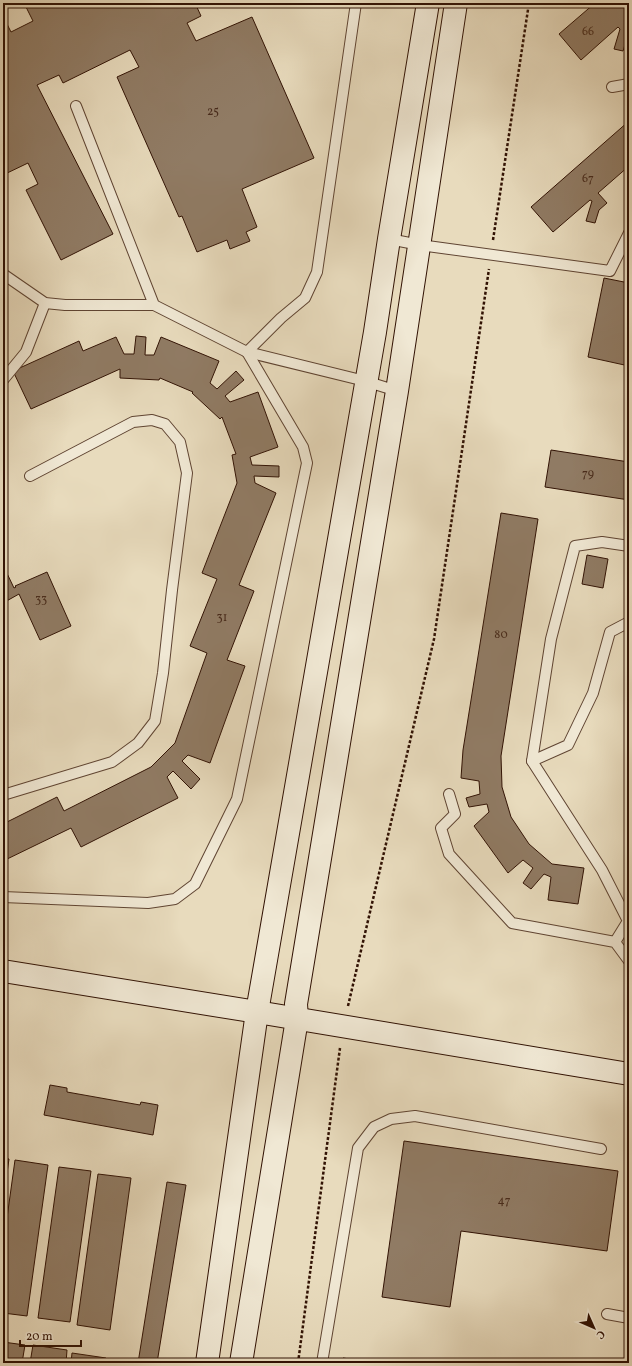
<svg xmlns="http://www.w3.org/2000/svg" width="632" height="1366" font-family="Vollkorn,serif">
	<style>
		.building { fill: #907b64; stroke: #311204 }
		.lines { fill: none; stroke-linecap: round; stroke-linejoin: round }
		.lane-casing { stroke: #5f4432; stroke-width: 12 }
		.secondary-casing { stroke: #311204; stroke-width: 24 }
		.path { stroke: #311204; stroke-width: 2.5; stroke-dasharray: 3 2; stroke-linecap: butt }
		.lane { stroke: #f0e8d4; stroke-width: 10 }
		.secondary { stroke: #f0e8d4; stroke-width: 22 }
		.labels { text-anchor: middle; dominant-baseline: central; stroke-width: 3; stroke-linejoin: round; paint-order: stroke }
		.number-label { font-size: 12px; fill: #492c1c }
	</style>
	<rect width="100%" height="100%" fill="#e8dbbd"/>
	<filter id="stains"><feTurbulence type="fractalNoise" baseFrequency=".005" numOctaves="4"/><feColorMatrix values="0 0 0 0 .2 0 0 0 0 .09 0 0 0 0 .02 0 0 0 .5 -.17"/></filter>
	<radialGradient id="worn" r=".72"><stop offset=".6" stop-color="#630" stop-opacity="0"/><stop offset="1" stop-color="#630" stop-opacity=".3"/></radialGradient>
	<g class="building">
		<polygon points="24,3 195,3 201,16 187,23 196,41 252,17 314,158 242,189 257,227 246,232 250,241 230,249 227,240 197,252 182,216 179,217 117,77 139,67 130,50 63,83 59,75 37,85 113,234 61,260 26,190 38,184 28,163 3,175 3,16 11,32 33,21"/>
		<polygon points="595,3 629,3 629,18 626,21 629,24 629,36 627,38 623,51 614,49 620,29 618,27 581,60 559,34"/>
		<polygon points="629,121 629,166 598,193 607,203 599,210 595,223 586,221 592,201 590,200 553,232 531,207"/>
		<polygon points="604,278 629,283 629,366 588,357"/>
		<polygon points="136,336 146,337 145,355 154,355 161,337 219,361 210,383 217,389 236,371 244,380 225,396 230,402 258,392 278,447 250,457 252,465 279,466 279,477 254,476 255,483 276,493 239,585 254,591 227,660 245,666 210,763 188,755 182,761 200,779 191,789 173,771 167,777 178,798 81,847 71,828 3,861 3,824 57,797 64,811 151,767 175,743 207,653 190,646 217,579 202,573 237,483 232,455 236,454 222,417 220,419 192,393 193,392 160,378 159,380 120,378 120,369 31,409 13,371 79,341 83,351 116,337 124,354 134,354"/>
		<polygon points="551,450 629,462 629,500 545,487"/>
		<polygon points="501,513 538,519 501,756 502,787 511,817 529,844 552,864 584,868 578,904 548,900 551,877 544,874 531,889 523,883 533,868 523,860 508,873 474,826 489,812 487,804 469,807 466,798 480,794 479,781 461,778 463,750"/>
		<polygon points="587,555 608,559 603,588 582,584"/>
		<polygon points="3,565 14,588 16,587 15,586 47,572 71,626 40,640 19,594 3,603"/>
		<polygon points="50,1085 67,1088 67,1092 140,1105 141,1102 158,1105 153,1135 44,1115"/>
		<polygon points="404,1141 618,1171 607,1251 461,1231 450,1307 382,1297"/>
		<polygon points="3,1158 9,1159 3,1201"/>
		<polygon points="15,1160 48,1165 27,1316 3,1313 3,1247"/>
		<polygon points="59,1167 91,1171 70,1322 38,1318"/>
		<polygon points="98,1174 131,1178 110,1330 77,1325"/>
		<polygon points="167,1182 186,1185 157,1363 138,1363"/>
		<polygon points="3,1342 25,1345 22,1363 3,1363"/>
		<polygon points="33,1345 67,1350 66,1363 30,1363"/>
		<polygon points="72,1353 106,1358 106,1363 71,1363"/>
		<polygon points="343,1358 377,1363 343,1363"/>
	</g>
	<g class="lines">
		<defs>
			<g id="lane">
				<polyline points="612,87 629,84"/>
				<polyline points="76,106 154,305 247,352 365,381 397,391"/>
				<polyline points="389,239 420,245 610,271 629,233"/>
				<polyline points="3,274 45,303 65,305 154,305"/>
				<polyline points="247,352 281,318 305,298 317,272 356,3"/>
				<polyline points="3,380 26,352 45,303"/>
				<polyline points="532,761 568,745 593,693 610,632 629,622"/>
				<polyline points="449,794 455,814 441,828 449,854 512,923 615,942 629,961"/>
				<polyline points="3,795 112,762 138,743 155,721 163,673 172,590 187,473 180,442 165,424 152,420 133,422 30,476"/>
				<polyline points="3,897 148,903 175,899 195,884 237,799 307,463 303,447 247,352"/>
				<polyline points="615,942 628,921 602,870 532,761 551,639 575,546 602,542 629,546"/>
				<polyline points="607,1314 629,1318"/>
				<polyline points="322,1363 358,1148 374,1127 391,1119 415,1116 601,1149"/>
			</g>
			<g id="secondary">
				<polyline points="3,971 257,1012 629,1074"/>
				<polyline points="207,1363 257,1012 375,332 389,239 428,3"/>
				<polyline points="241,1363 297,1019 296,1004 397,391 456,3"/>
			</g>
		</defs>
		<use href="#lane" class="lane-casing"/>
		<use href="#secondary" class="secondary-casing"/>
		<g class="path">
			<polyline points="493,240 529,3"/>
			<polyline points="348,1006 434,639 489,269"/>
			<polyline points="298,1363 340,1048"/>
		</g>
		<use href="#lane" class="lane"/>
		<use href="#secondary" class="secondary"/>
	</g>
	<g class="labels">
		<g class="number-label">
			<text x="588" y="32">66</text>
			<text x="213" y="112">25</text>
			<text x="588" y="179">67</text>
			<text x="588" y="474">79</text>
			<text x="41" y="600">33</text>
			<text x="222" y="618">31</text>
			<text x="501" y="635">80</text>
			<text x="504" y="1201">47</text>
		</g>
	</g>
	<rect width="632" height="1366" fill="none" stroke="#e8dbbd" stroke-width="16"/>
	<rect x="4" y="4" width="624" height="1358" fill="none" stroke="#311204" stroke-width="2"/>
	<rect x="8" y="8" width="616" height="1350" fill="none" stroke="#311204"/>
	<g transform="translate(594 1328) rotate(135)" stroke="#f0e8d4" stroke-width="3" paint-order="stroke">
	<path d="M0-3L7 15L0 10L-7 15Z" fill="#311204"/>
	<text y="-6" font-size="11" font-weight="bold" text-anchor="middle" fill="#311204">С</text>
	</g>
	<path d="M20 1340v6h61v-6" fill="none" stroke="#311204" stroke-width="2"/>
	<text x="26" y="1340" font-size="12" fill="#311204" stroke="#f0e8d4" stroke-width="3" paint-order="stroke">20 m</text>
	<rect width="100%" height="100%" filter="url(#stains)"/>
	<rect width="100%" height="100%" fill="url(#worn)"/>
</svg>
